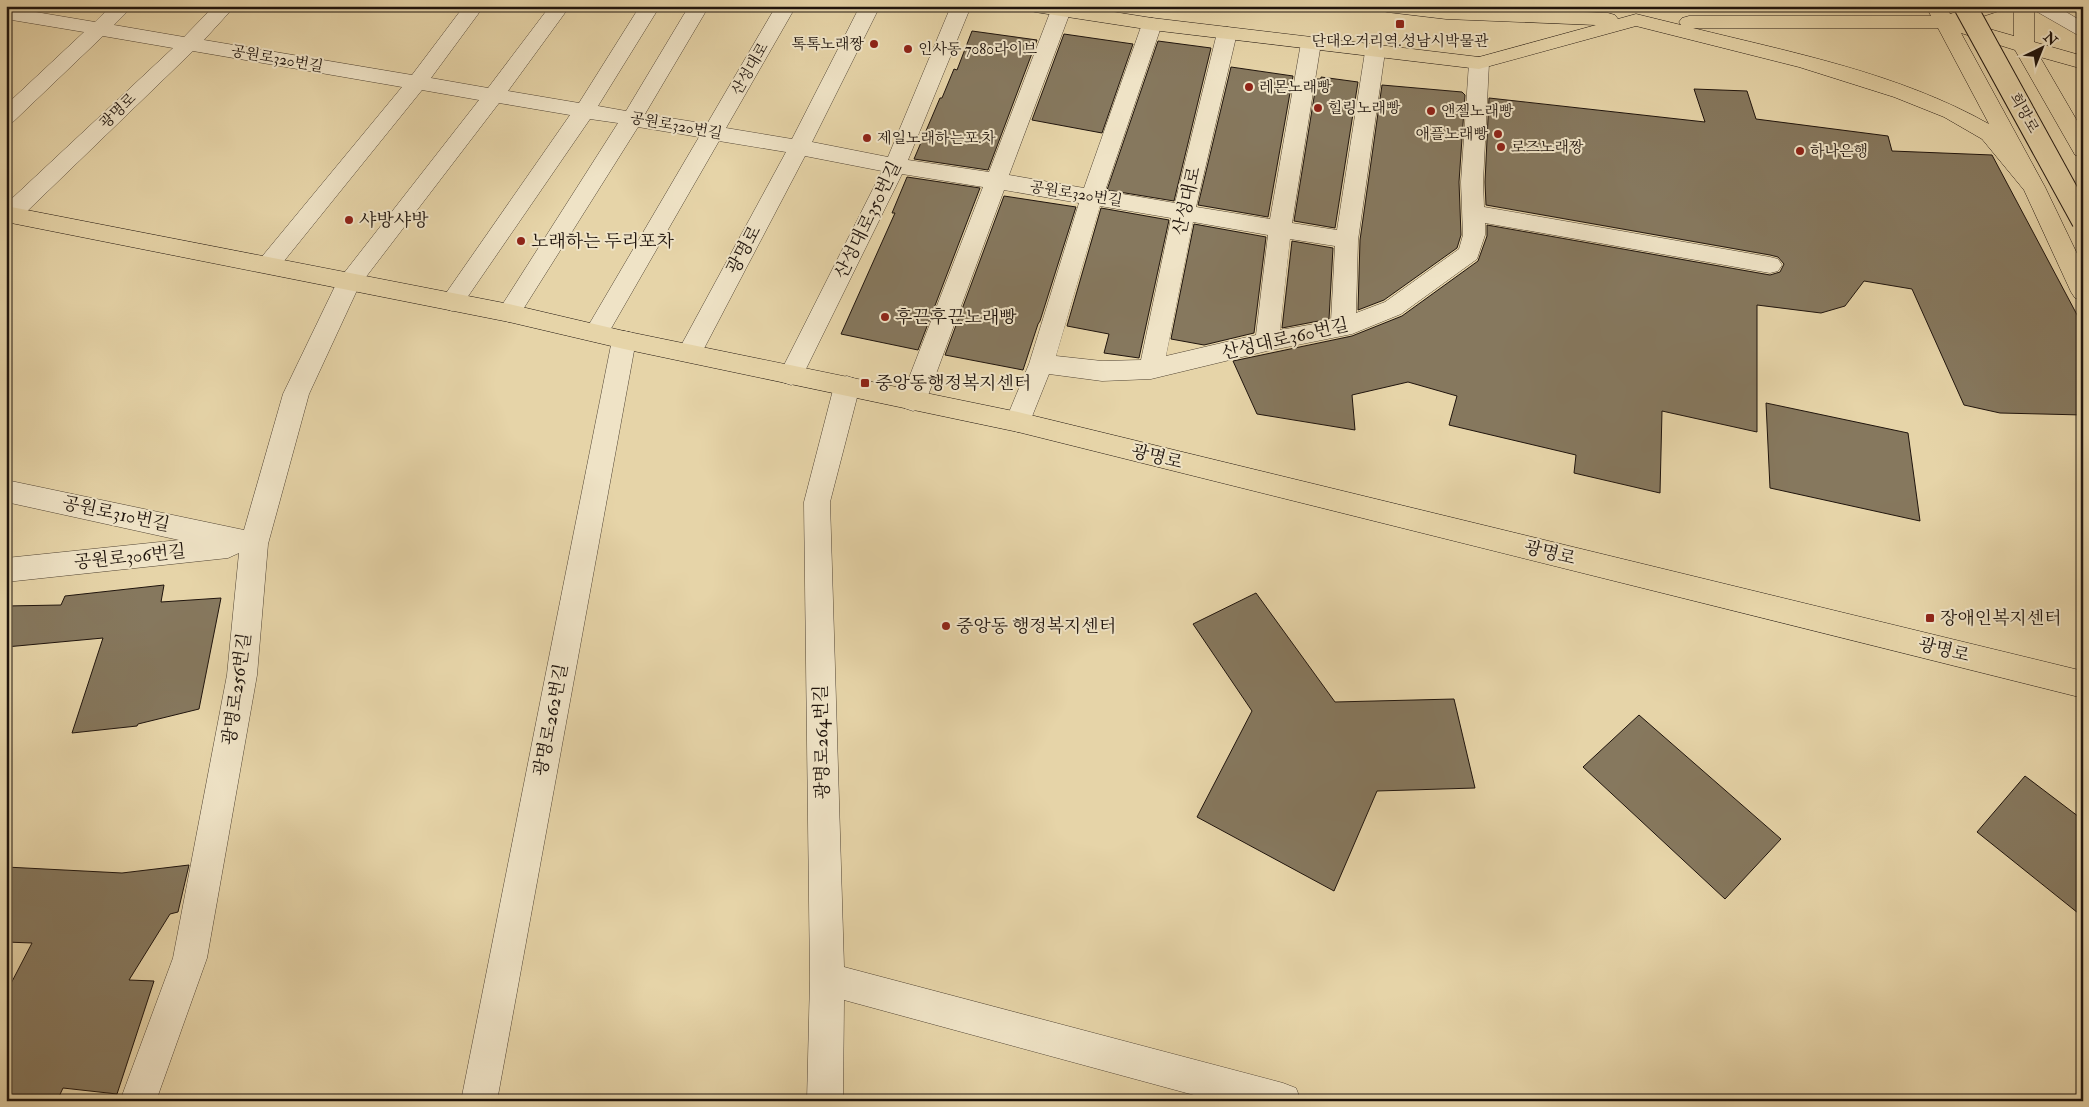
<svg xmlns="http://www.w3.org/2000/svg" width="2089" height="1107" font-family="'IM FELL Double Pica','Noto Serif KR',serif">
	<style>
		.building { fill: #86785e; stroke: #1f140d }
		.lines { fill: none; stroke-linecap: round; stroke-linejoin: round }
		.minor-casing { stroke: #514434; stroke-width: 1 }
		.major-casing { stroke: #1f140d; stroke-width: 1 }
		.minor { fill: #efe3c6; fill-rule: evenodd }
		.major { fill: #e6d4a8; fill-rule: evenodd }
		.major-bridge-casing { stroke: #1f140d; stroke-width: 24; stroke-linecap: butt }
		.major-bridge { stroke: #e6d4a8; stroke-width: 22 }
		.poi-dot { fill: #8f2418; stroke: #efe3c6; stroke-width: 2 }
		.labels { text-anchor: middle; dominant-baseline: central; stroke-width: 4; stroke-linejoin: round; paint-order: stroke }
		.far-poi-label { font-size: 15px; fill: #1f140d; stroke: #efe3c6; text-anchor: start }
		.far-street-label { font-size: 15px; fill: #1f140d; stroke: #efe3c6 }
		.street-label { font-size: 18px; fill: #1f140d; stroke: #efe3c6 }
		.poi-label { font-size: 18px; fill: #1f140d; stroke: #efe3c6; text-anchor: start }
	</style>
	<rect width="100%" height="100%" fill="#e6d4a8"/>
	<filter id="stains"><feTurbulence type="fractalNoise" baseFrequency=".004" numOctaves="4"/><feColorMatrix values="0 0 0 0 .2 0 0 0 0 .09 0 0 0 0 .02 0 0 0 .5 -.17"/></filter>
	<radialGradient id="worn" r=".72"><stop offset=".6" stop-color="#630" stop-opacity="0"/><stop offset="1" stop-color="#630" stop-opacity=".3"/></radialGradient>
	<g class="building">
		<polygon points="972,31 1037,40 988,170 914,159 940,98 942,98 954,69 957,70"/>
		<polygon points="1064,34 1133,44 1102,133 1032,120"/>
		<polygon points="1158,41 1211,48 1174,201 1107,190"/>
		<polygon points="1231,67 1293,76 1268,217 1198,205"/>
		<polygon points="1321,77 1358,82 1335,228 1294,221 1317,79 1321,79"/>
		<polygon points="1382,85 1462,92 1465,95 1459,182 1461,235 1457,248 1384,300 1358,310 1360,240"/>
		<polygon points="1694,89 1747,91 1756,119 1888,136 1892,151 1992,155 2083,326 2083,415 2000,413 1964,405 1912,289 1864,281 1845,306 1821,313 1757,305 1757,432 1662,411 1660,493 1574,473 1576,455 1449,425 1457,396 1408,382 1352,395 1355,430 1257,414 1233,361 1352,336 1402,316 1478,261 1487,236 1487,225 1770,275 1780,272 1784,264 1778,257 1770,255 1486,205 1485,182 1489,98 1705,122"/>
		<polygon points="907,177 980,188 918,350 841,334 895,213 892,213"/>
		<polygon points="1004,196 1076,207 1040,321 1038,324 1023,370 945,355"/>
		<polygon points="1101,208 1169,220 1139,358 1104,353 1109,334 1067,326"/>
		<polygon points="1194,224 1266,237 1254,333 1204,345 1171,339"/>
		<polygon points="1292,241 1333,248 1329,319 1282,328"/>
		<polygon points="1766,403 1908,433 1920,521 1770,488"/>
		<polygon points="164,585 161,602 221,598 199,709 138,724 137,726 72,733 103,638 6,647 6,606 61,605 65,596"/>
		<polygon points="1256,593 1335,702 1454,699 1475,788 1377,791 1334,891 1197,817 1252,711 1193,624"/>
		<polygon points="1639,715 1781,839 1725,899 1583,767"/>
		<polygon points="2025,776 2083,820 2083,917 1977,832"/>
		<polygon points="189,865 178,912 170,914 129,980 154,981 117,1094 63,1088 57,1101 6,1101 6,993 32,943 6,942 6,867 122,873"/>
	</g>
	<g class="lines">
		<defs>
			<g id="minor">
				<path d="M 111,6 L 133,6 L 114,25 L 184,37 L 214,6 L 235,6 L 204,40 L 412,75 L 464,6 L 484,6 L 431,78 L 488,88 L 550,6 L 570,6 L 508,91 L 579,103 L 640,6 L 660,6 L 598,106 L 626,111 L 689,6 L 709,6 L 645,114 L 707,124 L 776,6 L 796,6 L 726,128 L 792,139 L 860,6 L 880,6 L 812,142 L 888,157 L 951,6 L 971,6 L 908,160 L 989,172 L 1051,10 L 1054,6 L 1068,6 L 1071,10 L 1009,175 L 1084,188 L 1142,24 L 1145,20 L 1152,18 L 1159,20 L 1162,24 L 1105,191 L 1175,203 L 1217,33 L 1220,29 L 1227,27 L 1234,29 L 1237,33 L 1196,207 L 1270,219 L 1301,43 L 1304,39 L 1311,37 L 1318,39 L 1321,43 L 1292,223 L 1337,230 L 1365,52 L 1368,48 L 1375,46 L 1382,48 L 1385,52 L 1358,240 L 1356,313 L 1385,302 L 1459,249 L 1463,235 L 1461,182 L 1469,63 L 1472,58 L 1479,57 L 1486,58 L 1489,63 L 1483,182 L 1484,207 L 1770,257 L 1778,259 L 1782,265 L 1778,271 L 1770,273 L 1485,223 L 1485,235 L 1477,259 L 1401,314 L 1352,334 L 1267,351 L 1151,379 L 1102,381 L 1049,374 L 1027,429 L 1018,432 L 1009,429 L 1005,422 L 1029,364 L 1079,203 L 1004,190 L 926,401 L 922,408 L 913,411 L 904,408 L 900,401 L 983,187 L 902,174 L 803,375 L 800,382 L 791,385 L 782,382 L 779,375 L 882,171 L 805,156 L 698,360 L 689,362 L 680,360 L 677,353 L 786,152 L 719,141 L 605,339 L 596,342 L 587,339 L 584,333 L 699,137 L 638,127 L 517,319 L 509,322 L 501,319 L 497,313 L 618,123 L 590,119 L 460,308 L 452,311 L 444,308 L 440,302 L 444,296 L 570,115 L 499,103 L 359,286 L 309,394 L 268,544 L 257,675 L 207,958 L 156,1101 L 120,1101 L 173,958 L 227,675 L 239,553 L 228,558 L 6,582 L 6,558 L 179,540 L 6,502 L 6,480 L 244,530 L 283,394 L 337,282 L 479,100 L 422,90 L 276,271 L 268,273 L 260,271 L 256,265 L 260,259 L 402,87 L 193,51 L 18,220 L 6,221 L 6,204 L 173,48 L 103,36 L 13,122 L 6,124 L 6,105 L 84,32 L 6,19 L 6,7 L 95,22 ZM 1100,206 L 1171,218 L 1141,360 L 1102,361 L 1056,356 ZM 1193,222 L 1268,235 L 1256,335 L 1166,356 ZM 1290,239 L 1335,246 L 1331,321 L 1280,330 Z"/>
				<polygon points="2031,6 2056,6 2083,22 2083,36 2076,34 2034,10"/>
				<polygon points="624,331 633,333 636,340 497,1101 461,1101 612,340 615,333"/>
				<polygon points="847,376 856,379 860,386 830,502 844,967 1283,1083 1296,1088 1301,1101 1216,1101 844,1000 843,1101 807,1101 810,979 804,502 834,386 838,379"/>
			</g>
			<g id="major">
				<path d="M 1025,6 L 1076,6 L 1152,18 L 1479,57 L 1596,25 L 1446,19 L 1387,12 L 1380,10 L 1377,6 L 1440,6 L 1608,13 L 1615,15 L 1618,19 L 1636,14 L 1681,25 L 1679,22 L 1682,18 L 1689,16 L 1931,16 L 1927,8 L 1928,6 L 1946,6 L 1950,14 L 1974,6 L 2005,6 L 2002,10 L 1965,22 L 2014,36 L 2014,6 L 2034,6 L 2034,42 L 2083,56 L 2083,69 L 2040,57 L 2083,131 L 2083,157 L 2075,155 L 2015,50 L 1961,33 L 2045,187 L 2083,266 L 2083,301 L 2075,298 L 2071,292 L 2024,190 L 1982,139 L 1944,117 L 1894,97 L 1799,67 L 1636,26 L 1479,69 L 1152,30 L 1035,12 L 1028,10 ZM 1693,28 L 1938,28 L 1989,124 C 1898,73 1794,53 1693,28 Z"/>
				<polygon points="6,206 509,304 624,331 1018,412 2083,671 2083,698 1018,432 624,349 509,322 6,222"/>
			</g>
		</defs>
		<use href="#minor" class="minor-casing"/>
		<use href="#major" class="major-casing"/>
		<use href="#minor" class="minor"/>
		<use href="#major" class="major"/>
		<defs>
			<polyline id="major-bridge" points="1965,6 2083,221"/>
		</defs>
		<use href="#major-bridge" class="major-bridge-casing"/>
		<use href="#major-bridge" class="major-bridge"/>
	</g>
	<g class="poi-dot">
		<rect x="1395" y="19" width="10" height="10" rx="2.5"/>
		<circle cx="874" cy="44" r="5"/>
		<circle cx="908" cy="49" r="5"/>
		<circle cx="1249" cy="87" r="5"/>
		<circle cx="1318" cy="108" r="5"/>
		<circle cx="1431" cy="111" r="5"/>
		<circle cx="1498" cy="134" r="5"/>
		<circle cx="867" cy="138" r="5"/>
		<circle cx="1501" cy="147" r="5"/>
		<circle cx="1800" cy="151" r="5"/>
		<circle cx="349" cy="220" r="5"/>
		<circle cx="521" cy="241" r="5"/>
		<circle cx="885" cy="317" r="5"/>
		<rect x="860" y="378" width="10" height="10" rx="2.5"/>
		<rect x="1925" y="613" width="10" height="10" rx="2.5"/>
		<circle cx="946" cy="626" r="5"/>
	</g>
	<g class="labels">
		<g class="far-poi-label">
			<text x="1400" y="41" text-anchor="middle">단대오거리역.성남시박물관</text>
			<text x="864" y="44" text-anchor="end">톡톡노래짱</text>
			<text x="918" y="49">인사동 7080라이브</text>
			<text x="1259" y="87">레몬노래빵</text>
			<text x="1328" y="108">힐링노래빵</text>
			<text x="1441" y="111">앤젤노래빵</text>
			<text x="1488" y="134" text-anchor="end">애플노래빵</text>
			<text x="877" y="138">제일노래하는포.차</text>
			<text x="1511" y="147">로즈노래짱</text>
			<text x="1810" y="151">하나은행</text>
		</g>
		<g class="far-street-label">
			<text transform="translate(277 59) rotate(10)">공원로320번길</text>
			<text transform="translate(750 69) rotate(-60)">산성대로</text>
			<text transform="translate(118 111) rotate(-44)">광명로</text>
			<text transform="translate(2024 113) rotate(61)">희망로</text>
			<text transform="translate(676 126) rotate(10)">공원로320번길</text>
			<text transform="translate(1076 194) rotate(9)">공원로320번길</text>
		</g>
		<g class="street-label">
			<text transform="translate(1187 201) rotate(-77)">산성대로</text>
			<text transform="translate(868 220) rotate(-64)">산성대로350번길</text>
			<text transform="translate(744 250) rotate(-62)">광명로</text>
			<text transform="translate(1285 339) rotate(-13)">산성대로360번길</text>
			<text transform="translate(1157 457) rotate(14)">광명로</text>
			<text transform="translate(116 514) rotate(12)">공원로310번길</text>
			<text transform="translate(1550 553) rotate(14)">광명로</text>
			<text transform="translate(130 557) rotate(-6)">공원로306번길</text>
			<text transform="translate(1944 650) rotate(14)">광명로</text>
			<text transform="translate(237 689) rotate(-82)">광명로256번길</text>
			<text transform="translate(551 720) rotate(-79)">광명로262번길</text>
			<text transform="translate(822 742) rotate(-91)">광명로264번길</text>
		</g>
		<g class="poi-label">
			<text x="359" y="220">샤방샤방</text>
			<text x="531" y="241">노래하는 두리포차</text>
			<text x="895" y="317">후끈후끈노래빵</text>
			<text x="875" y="383">중앙동행정복지센터</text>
			<text x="1940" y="618">장애인복지센터</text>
			<text x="956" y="626">중앙동 행정복지센터</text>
		</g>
	</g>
	<rect width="2089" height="1107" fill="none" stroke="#e6d4a8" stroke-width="25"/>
	<rect x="8" y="8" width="2074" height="1092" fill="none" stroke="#1f140d" stroke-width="2.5"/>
	<rect x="12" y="12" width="2064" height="1082" fill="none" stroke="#1f140d"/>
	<g transform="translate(2042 48) rotate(43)" stroke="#efe3c6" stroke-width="4" paint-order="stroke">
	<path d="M0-4L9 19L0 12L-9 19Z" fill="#1f140d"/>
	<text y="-8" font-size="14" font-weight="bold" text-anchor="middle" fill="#1f140d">N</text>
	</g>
	<rect width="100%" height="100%" filter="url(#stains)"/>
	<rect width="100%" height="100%" fill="url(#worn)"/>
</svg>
